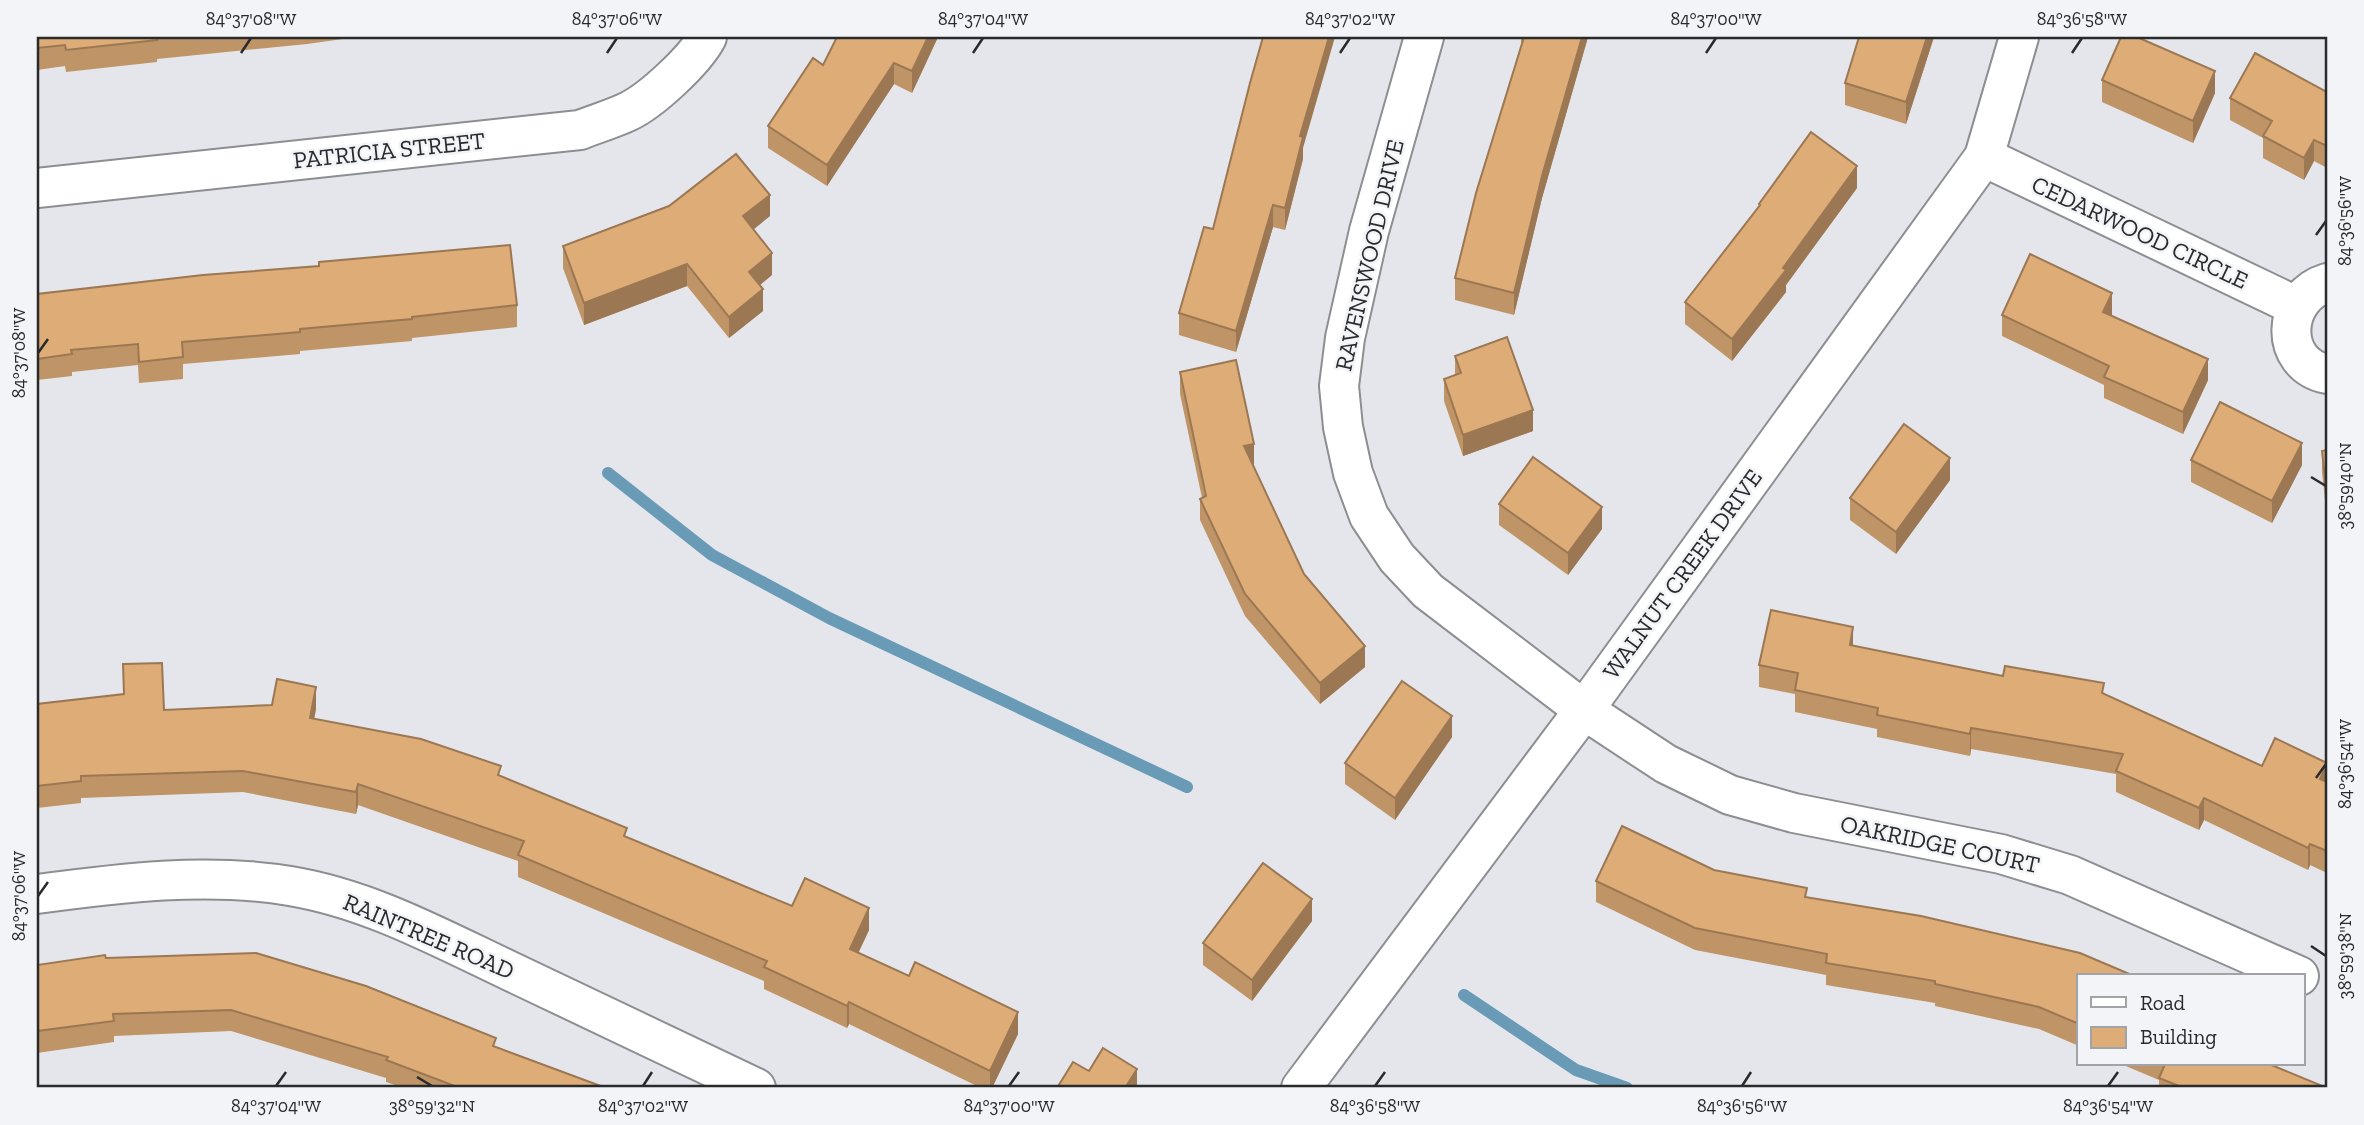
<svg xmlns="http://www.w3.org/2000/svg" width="2364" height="1125" font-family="'Zilla Slab',serif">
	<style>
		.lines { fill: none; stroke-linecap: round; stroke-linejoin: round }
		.stream { stroke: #699bb7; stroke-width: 12 }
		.street-casing { stroke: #8c8e92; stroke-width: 42 }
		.street { stroke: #fff; stroke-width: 38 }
		.wall { fill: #bf9466 }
		.shaded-wall { fill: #9b7853 }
		.building { fill: #deac77; stroke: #9b7853; stroke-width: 2 }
		.ticks { fill: none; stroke: #292a2b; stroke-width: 2.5 }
		.labels { text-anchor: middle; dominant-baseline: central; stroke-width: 5; stroke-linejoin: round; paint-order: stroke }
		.street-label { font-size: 24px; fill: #292a2b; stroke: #f2f4f8 }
		.neatline { fill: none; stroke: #292a2b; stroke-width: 2.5 }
		.ticks-label { font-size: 18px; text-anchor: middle; fill: #292a2b }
	</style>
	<rect width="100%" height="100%" fill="#e5e6eb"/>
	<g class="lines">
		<g class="stream">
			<polyline points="608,473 712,555 829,618 1187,787"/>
			<polyline points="1464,995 1576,1070 1627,1088"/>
		</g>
		<defs>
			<g id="street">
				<polyline points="1424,37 1369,231 1345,338 1339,386 1343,427 1353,473 1369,516 1397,558 1428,591 1584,710 1666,764 1730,795 1794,813 2001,854 2070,875 2299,976"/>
				<polyline points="1984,157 2296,306"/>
				<path d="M 37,188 L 580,130 C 595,124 612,119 627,112 C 651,101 695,60 707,37"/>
				<path d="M 2327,283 C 2281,297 2278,364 2327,374"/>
				<path d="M 37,894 C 120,883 206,872 290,886 C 369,899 440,938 512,972 C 593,1011 675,1049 756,1088"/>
				<polyline points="1301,1088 1584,710 1984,157 2019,37"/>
			</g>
		</defs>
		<use href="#street" class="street-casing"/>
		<use href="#street" class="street"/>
	</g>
	<g class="wall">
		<polygon points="37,37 357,37 307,44 157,59 157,62 66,72 65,66 37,70"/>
		<polygon points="938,37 912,93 894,84 827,186 768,148 768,126 823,65"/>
		<polygon points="1521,37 1588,37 1542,198 1514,315 1455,300 1455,278 1521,47"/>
		<polygon points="1859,37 1934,37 1906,124 1845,105 1845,83"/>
		<polygon points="2102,80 2215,93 2193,143 2102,102"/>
		<polygon points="2327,92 2327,168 2314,161 2304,180 2263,158 2263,138 2230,120 2230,98"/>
		<polygon points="1303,148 1303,159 1285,230 1273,227 1236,352 1179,335 1179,313"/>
		<polygon points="1857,188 1786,285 1786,292 1732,361 1685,324 1685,302 1759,207 1759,204"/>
		<polygon points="770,216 753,229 772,275 760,285 763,311 729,338 687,286 584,325 563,268 563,246"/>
		<polygon points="37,294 517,305 517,327 412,338 412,341 300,351 300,354 183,364 183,379 139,383 138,365 72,372 72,376 37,380"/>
		<polygon points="2002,315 2112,315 2111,316 2208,380 2183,434 2104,398 2104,385 2002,336"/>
		<polygon points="1455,356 1533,431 1463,456 1444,401 1444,379 1455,375"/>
		<polygon points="1180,372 1254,466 1304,574 1365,667 1320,704 1245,616 1200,520 1200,499 1202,498 1180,394"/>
		<polygon points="2327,450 2327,519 2322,472 2322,451"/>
		<polygon points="2191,460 2302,465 2272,523 2191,482"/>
		<polygon points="1950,480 1896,554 1850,520 1850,498"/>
		<polygon points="1499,504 1602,529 1568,575 1499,525"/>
		<polygon points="1853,646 2003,676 2104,694 2262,766 2327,763 2327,873 2310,865 2308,870 2204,820 2199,830 2116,792 2116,774 1971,749 1970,756 1877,737 1877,729 1795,712 1795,694 1759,687 1759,665"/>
		<polygon points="123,664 164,710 316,709 314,719 501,776 627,837 792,906 869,930 858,953 1018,1034 992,1088 981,1088 849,1024 847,1028 764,989 764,981 518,877 518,861 358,805 356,814 243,792 81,798 81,803 37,808 37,704 123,694"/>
		<polygon points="1452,737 1395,820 1345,784 1345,763"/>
		<polygon points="1714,870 2079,976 2079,1046 2039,1029 1935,1006 1935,1003 1826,985 1826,975 1695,950 1596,902 1596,881"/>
		<polygon points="1312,921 1252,1001 1203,965 1203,943"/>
		<polygon points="106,958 496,1047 606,1088 404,1088 386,1082 386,1078 231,1031 114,1036 114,1042 37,1053 37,965"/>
		<polygon points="2121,1064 2269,1064 2327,1088 2159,1088 2159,1080"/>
	</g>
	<g class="shaded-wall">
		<polygon points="928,37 938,37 912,93 912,71"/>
		<polygon points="1329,37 1335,37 1303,148 1303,159 1285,230 1285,208 1300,136"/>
		<polygon points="1582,37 1588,37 1542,198 1514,315 1514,293 1542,176"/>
		<polygon points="1927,37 1934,37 1906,124 1906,102"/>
		<polygon points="894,63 894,84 827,186 827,165"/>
		<polygon points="2215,71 2215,93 2193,143 2193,121"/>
		<polygon points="2314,140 2314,161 2304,180 2304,158"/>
		<polygon points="1857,166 1857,188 1786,285 1786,292 1732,361 1732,339"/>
		<polygon points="770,195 770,216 743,238 743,216"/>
		<polygon points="1273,205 1273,227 1236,352 1236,331"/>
		<polygon points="772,253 772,275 749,294 749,272"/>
		<polygon points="687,264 687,286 584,325 584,303"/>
		<polygon points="763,289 763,311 729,338 729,317"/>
		<polygon points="2112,293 2112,315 2103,334 2103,312"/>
		<polygon points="2208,359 2208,380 2183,434 2183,412"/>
		<polygon points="1533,410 1533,431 1463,456 1463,435"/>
		<polygon points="2302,443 2302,465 2272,523 2272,501"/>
		<polygon points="1254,444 1254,466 1244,446"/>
		<polygon points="1950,458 1950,480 1896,554 1896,532"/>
		<polygon points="1602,507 1602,529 1568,575 1568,553"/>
		<polygon points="1853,627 1853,648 1850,645"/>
		<polygon points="1365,646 1365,667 1320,704 1320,683"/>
		<polygon points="316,687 316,709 310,740 310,718"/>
		<polygon points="1452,716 1452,737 1395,820 1395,798"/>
		<polygon points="1971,728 1971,749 1970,756 1970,734"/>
		<polygon points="2327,763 2327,785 2320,779"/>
		<polygon points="358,784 358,805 356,814 356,792"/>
		<polygon points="2204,798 2204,820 2199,830 2199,808"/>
		<polygon points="2310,844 2310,865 2308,870 2308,848"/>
		<polygon points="1312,899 1312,921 1252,1001 1252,980"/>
		<polygon points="869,908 869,930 850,971 850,949"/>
		<polygon points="849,1002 849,1024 847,1028 847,1006"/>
		<polygon points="1018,1012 1018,1034 992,1088 990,1088 990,1071"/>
		<polygon points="1137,1069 1137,1088 1125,1088"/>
	</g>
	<g class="building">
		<polygon points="37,37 163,37 157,37 157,40 66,50 65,45 37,48"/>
		<polygon points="837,37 928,37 912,71 894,63 827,165 768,126 813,58 823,65"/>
		<polygon points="1263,37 1329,37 1300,136 1303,137 1285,208 1273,205 1236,331 1179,313 1204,227 1213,229 1250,83"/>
		<polygon points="1522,37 1582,37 1542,176 1514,293 1455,278 1476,193 1524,37"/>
		<polygon points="1859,37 1927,37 1906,102 1845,83"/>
		<polygon points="2121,37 2137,37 2215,71 2193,121 2102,80"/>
		<polygon points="2255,53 2327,92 2327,146 2314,140 2304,158 2263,136 2272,121 2230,98"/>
		<polygon points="1811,132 1857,166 1783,268 1786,270 1732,339 1685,302 1760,205 1759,204"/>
		<polygon points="736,154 770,195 743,216 772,253 749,272 763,289 729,317 687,264 584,303 563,246 669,206"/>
		<polygon points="510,245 517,305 412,317 412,319 300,329 300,332 182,342 183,357 139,362 138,344 71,350 72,354 37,359 37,294 203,275 319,266 319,262"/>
		<polygon points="2030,254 2112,293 2103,312 2208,359 2183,412 2104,377 2109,366 2002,315"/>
		<polygon points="1507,337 1533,410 1463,435 1444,379 1461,373 1455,356"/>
		<polygon points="1236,360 1254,444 1244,446 1304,574 1365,646 1320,683 1245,594 1200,499 1206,496 1180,372"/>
		<polygon points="2220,402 2302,443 2272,501 2191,460"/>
		<polygon points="1904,424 1950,458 1896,532 1850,498"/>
		<polygon points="2327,450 2327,497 2322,451"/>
		<polygon points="1533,457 1602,507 1568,553 1499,504"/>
		<polygon points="1771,610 1853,627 1850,645 2003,676 2005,666 2104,683 2102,693 2262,766 2275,738 2327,763 2320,779 2327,782 2327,851 2310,844 2308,848 2204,798 2199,808 2116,771 2123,754 1971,728 1970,734 1877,715 1878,708 1795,690 1798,673 1759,665"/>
		<polygon points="162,663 164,710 272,705 277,679 316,687 310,718 421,739 501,766 498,775 627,828 624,836 792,906 805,878 869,908 850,949 909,976 915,962 1018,1012 990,1071 849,1002 847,1006 764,967 767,961 518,855 524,841 358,784 356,792 243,771 81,776 81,781 37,786 37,704 124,694 123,664"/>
		<polygon points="1402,681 1452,716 1395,798 1345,763"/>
		<polygon points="1622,826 1714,870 1807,888 1805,897 1921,916 2080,953 2134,976 2079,976 2079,1024 2039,1007 1935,984 1935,981 1826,963 1827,954 1695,928 1596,881"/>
		<polygon points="1263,863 1312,899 1252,980 1203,943"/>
		<polygon points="256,953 366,986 496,1038 493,1046 606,1088 460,1088 386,1060 388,1057 231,1010 113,1014 114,1021 37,1031 37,965 105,955 106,958"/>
		<polygon points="1103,1048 1137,1069 1125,1088 1057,1088 1073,1062 1089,1071"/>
		<polygon points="2165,1064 2269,1064 2327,1088 2184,1088 2159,1078"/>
	</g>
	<path class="ticks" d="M 241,53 L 251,38M 607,53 L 617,38M 973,53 L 983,38M 1340,53 L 1350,38M 1706,53 L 1716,38M 2072,53 L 2082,38M 2316,235 L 2326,221M 38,353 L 48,339M 2311,477 L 2326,486M 2316,778 L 2326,764M 38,896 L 48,882M 2311,946 L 2326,956M 417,1077 L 432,1086M 276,1086 L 286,1072M 643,1086 L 652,1072M 1009,1086 L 1019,1072M 1375,1086 L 1385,1072M 1742,1086 L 1751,1072M 2108,1086 L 2118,1072"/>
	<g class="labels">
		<g class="street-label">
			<text transform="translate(389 150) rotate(-6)">PATRICIA STREET</text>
			<text transform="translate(2140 232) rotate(25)">CEDARWOOD CIRCLE</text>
			<text transform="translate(1369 255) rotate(-77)">RAVENSWOOD DRIVE</text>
			<text transform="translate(1682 574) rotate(-54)">WALNUT CREEK DRIVE</text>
			<text transform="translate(1940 844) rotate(12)">OAKRIDGE COURT</text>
			<text transform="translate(429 936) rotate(23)">RAINTREE ROAD</text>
		</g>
	</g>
	<rect width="2364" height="1125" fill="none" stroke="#f2f4f8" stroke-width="77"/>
	<rect x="2077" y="974" width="228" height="91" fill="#f2f4f8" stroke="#a2a3a6" stroke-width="2"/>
	<rect x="2091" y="997" width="35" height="10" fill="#ffffff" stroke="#a2a3a6" stroke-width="2"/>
	<text x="2140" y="1010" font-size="21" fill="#292a2b">Road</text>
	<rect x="2091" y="1027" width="35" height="21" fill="#deac77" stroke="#a2a3a6" stroke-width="2"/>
	<text x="2140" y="1044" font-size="21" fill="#292a2b">Building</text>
	<rect x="38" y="38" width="2288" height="1048" class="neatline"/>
	<g class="ticks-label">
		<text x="251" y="25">84°37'08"W</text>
		<text x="617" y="25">84°37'06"W</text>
		<text x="983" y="25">84°37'04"W</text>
		<text x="1350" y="25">84°37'02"W</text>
		<text x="1716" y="25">84°37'00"W</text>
		<text x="2082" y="25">84°36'58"W</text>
		<text transform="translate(2345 221) rotate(-90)" y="6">84°36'56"W</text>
		<text transform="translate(19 353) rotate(-90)" y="6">84°37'08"W</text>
		<text transform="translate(2345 486) rotate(-90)" y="6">38°59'40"N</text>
		<text transform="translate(2345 764) rotate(-90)" y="6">84°36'54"W</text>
		<text transform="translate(19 896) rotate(-90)" y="6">84°37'06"W</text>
		<text transform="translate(2345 956) rotate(-90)" y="6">38°59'38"N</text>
		<text x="276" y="1112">84°37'04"W</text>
		<text x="432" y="1112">38°59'32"N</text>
		<text x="643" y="1112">84°37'02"W</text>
		<text x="1009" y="1112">84°37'00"W</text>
		<text x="1375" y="1112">84°36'58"W</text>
		<text x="1742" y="1112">84°36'56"W</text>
		<text x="2108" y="1112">84°36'54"W</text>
	</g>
</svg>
